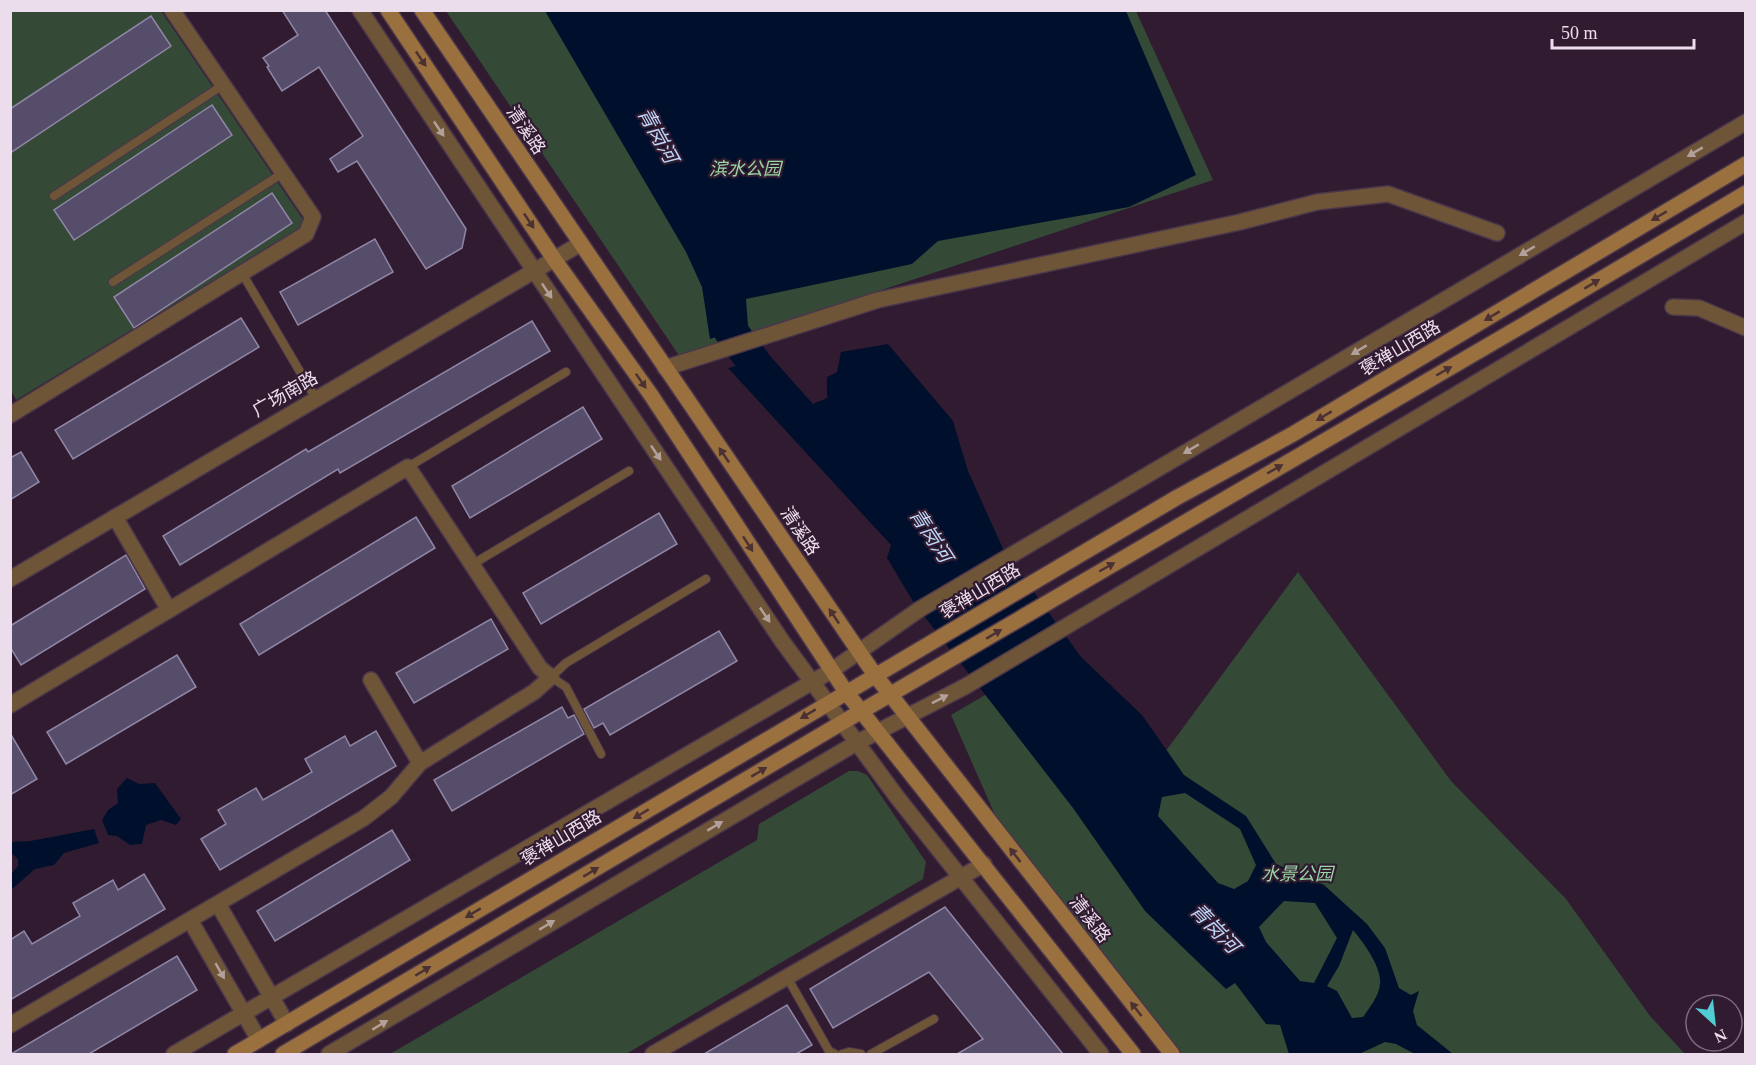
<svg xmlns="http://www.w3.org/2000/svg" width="1756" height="1065" font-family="'Times New Roman','Noto Sans SC',serif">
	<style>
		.green { fill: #344a37 }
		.water { fill: #00102c; fill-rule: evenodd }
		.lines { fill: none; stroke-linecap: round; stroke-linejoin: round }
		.river { stroke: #00102c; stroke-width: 34 }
		.building { fill: #564d6b; stroke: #8f86a6; stroke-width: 1.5 }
		.service-casing { stroke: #4b364b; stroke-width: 10 }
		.minor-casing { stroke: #4b364b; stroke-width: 18 }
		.tertiary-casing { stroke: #4b364b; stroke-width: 18 }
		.secondary-casing { stroke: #4b364b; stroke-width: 18 }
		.service { stroke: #6f5537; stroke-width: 8 }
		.minor { stroke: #6f5537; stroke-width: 15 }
		.tertiary { stroke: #6f5537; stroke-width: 15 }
		.secondary { stroke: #99703e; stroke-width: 15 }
		.oneway { fill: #4b3034 }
		.oneway2 { fill: #b4a09b }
		.labels { text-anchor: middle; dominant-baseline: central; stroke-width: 4.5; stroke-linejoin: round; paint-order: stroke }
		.street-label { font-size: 18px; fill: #ecddec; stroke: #311b31 }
		.park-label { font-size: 18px; font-style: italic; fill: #9ad6a3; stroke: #311b31 }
		.water-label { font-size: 20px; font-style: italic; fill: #bcd7fa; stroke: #311b31 }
	</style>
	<rect width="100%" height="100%" fill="#311b31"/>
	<g class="green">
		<polygon points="10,11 161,11 306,224 16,400 10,388"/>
		<polygon points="446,11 1136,11 1213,180 680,357"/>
		<polygon points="1298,572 1451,781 1566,899 1650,1016 1685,1054 1172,1054 1010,849 951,715 1060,651 1154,767"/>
		<polygon points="849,771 858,771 867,775 926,862 923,879 626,1054 390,1054 757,840 759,824"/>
	</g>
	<g class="water">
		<polygon points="545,11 1126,11 1196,175 1129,207 938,241 912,264 746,299 748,326 710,339 702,287 686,252"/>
		<path d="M 888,344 L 953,421 L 968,471 L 1004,551 L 1081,657 L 1142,715 L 1184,775 L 1246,816 L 1276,864 L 1324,885 L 1367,924 L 1385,948 L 1399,988 L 1411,995 L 1419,991 L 1413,1011 L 1417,1025 L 1453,1054 L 1415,1054 L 1396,1044 L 1385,1042 L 1359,1054 L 1289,1054 L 1280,1025 L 1266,1024 L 1235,983 L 1226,989 L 1145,911 L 1073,808 L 914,603 L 887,558 L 891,545 L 728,368 L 771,357 L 813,404 L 827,398 L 827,377 L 837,372 L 841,352 ZM 1185,793 L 1240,829 L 1256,865 L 1248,881 L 1234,889 L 1218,883 L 1158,816 L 1162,797 ZM 1284,901 L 1315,903 L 1337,938 L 1314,983 L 1300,981 L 1266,942 L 1259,927 ZM 1353,930 C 1363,942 1382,967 1380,984 C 1379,996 1370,1007 1363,1017 L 1352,1018 L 1337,991 L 1327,986 L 1339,966 Z"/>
		<polygon points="127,778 139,784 155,783 181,819 176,825 161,820 146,825 142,844 130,845 117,836 108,835 102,820 108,810 118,803 117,789"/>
		<polygon points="94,829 99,843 64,853 54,865 35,869 11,890 11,874 18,866 18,859 11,853 11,842 30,841"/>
	</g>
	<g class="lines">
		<polyline class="river" points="721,287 725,323 780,398"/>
	</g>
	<g class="building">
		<polygon points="282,10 325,10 466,229 462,248 426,269 357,161 338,172 330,159 363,136 319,67 282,91 267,67 269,66 263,58 298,35"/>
		<polygon points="151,16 171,46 10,153 10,109"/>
		<polygon points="212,105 232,135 74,240 54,210"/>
		<polygon points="272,193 292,223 134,328 114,297"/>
		<polygon points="375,239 393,272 298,325 280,292"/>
		<polygon points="241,318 259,347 73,459 55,430"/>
		<polygon points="532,321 550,351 340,473 338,469 180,565 163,536 306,449 308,452"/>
		<polygon points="583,407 602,439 470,518 452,486"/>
		<polygon points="21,452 39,482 10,500 10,458"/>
		<polygon points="659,513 677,544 541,624 523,593"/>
		<polygon points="416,517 435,548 259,655 240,624"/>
		<polygon points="126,555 145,589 21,665 10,647 10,626"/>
		<polygon points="491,619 508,649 414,703 396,673"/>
		<polygon points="719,631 737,661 610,735 603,723 594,728 584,709"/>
		<polygon points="177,655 196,687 66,764 47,732"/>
		<polygon points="562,707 568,718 574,715 584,734 452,811 434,780"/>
		<polygon points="376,731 396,766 220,870 201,839 226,824 218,810 256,788 263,800 312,772 305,759 345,736 350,746"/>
		<polygon points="10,733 37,779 10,795"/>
		<polygon points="392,830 410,860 275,941 257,911"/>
		<polygon points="144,874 165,909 10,1000 10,940 24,931 32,944 80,916 73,903 113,880 118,890"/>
		<polygon points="945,907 1063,1054 957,1054 983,1039 929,972 833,1028 810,989"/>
		<polygon points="177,956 197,990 89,1054 11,1054"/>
		<polygon points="787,1005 812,1045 796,1054 704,1054"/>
	</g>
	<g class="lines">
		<defs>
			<g id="service">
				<polyline points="54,196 223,85"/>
				<polyline points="242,273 316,399"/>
				<polyline points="113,282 283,173"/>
				<polyline points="408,467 566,372"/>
				<polyline points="473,564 629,471"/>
				<polyline points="601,754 566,687 551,677 566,663 706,579"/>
				<polyline points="787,977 829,1051 835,1054"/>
				<polyline points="842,1054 849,1052 861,1054"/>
				<polyline points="871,1054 934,1019"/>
			</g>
			<g id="minor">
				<polyline points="360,10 782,641 897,797 1101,1054"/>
				<polyline points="1673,307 1699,308 1746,328"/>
				<polyline points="665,368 878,300 1240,222 1317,202 1388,194 1497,233"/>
				<polyline points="10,415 306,234 313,217 172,10"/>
				<polyline points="115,517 169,610"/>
				<polyline points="371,680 420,763"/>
				<polyline points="10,705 408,467 540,668 551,677 534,692 420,763 391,797 364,818 10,1025"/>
				<polyline points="218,904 287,1024"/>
				<polyline points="190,920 259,1040"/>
				<polyline points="174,1054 831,671 920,609 1746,122"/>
				<polyline points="329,1054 858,742 966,686 1746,222"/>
				<polyline points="653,1054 984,864"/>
			</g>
			<polyline id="tertiary" points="10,579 580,244"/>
			<g id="secondary">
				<polyline points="388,10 554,259 651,395 846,692 1133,1054"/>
				<polyline points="422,10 875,675 1172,1054"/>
				<polyline points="235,1054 1176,498 1293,434 1746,164"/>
				<polyline points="283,1054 843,722 1542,314 1746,193"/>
			</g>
		</defs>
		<use href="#service" class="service-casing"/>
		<use href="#minor" class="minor-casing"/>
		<use href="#tertiary" class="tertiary-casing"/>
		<use href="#secondary" class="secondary-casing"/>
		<use href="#service" class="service"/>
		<use href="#minor" class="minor"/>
		<use href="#tertiary" class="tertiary"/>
		<use href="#secondary" class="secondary"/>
	</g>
	<defs><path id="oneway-solid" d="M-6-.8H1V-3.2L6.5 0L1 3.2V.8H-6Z" transform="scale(1.5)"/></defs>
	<g class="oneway">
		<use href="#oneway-solid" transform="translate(421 59) rotate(56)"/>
		<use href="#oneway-solid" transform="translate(1659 216) rotate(149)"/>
		<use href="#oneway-solid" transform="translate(529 221) rotate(56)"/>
		<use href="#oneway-solid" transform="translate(1592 284) rotate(-31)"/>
		<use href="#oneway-solid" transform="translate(1492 316) rotate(149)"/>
		<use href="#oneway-solid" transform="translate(1444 371) rotate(-30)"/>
		<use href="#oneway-solid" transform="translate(641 381) rotate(55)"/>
		<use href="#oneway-solid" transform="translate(1324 416) rotate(149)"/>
		<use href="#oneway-solid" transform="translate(724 455) rotate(-124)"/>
		<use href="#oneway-solid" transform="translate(1275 469) rotate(-30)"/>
		<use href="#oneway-solid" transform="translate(748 544) rotate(57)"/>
		<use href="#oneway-solid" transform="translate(1107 567) rotate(-30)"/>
		<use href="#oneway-solid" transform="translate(834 616) rotate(-124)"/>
		<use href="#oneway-solid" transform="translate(994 634) rotate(-31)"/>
		<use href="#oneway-solid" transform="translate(808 714) rotate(149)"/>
		<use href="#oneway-solid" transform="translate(759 772) rotate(-31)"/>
		<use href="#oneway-solid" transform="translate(641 814) rotate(149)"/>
		<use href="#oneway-solid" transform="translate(1015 855) rotate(-128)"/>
		<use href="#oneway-solid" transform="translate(591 872) rotate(-31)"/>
		<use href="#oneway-solid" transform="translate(473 913) rotate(149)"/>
		<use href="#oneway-solid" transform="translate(423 971) rotate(-31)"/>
		<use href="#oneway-solid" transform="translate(1136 1009) rotate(-128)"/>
	</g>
	<g class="oneway2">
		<use href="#oneway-solid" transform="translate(439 129) rotate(56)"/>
		<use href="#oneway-solid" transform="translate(1695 152) rotate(149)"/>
		<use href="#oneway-solid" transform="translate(1527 251) rotate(149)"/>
		<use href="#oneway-solid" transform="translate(547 291) rotate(56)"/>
		<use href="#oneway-solid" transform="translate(1359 350) rotate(149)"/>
		<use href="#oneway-solid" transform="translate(1191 449) rotate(149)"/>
		<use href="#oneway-solid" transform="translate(656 453) rotate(56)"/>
		<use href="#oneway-solid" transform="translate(765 615) rotate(56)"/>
		<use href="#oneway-solid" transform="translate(940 699) rotate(-27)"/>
		<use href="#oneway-solid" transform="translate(715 826) rotate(-31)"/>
		<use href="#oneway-solid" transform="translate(547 925) rotate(-31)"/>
		<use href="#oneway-solid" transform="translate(220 971) rotate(60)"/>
		<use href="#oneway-solid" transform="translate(380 1025) rotate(-31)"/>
	</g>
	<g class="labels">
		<g class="street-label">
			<text transform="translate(526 130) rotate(56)">清溪路</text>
			<text transform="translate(1400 348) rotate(-31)">褒禅山西路</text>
			<text transform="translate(285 394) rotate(-30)">广场南路</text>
			<text transform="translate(800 531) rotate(56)">清溪路</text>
			<text transform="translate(980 591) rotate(-31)">褒禅山西路</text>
			<text transform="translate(561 838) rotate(-31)">褒禅山西路</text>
			<text transform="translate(1090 919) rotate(52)">清溪路</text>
		</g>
		<g class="park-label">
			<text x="745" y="169">滨水公园</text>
			<text x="1297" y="874">水景公园</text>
		</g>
		<g class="water-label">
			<text transform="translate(658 135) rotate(61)">青岗河</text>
			<text transform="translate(931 535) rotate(57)">青岗河</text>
			<text transform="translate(1215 928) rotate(46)">青岗河</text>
		</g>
	</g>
	<rect width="1756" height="1065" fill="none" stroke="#ecddec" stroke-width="24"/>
	<g transform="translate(1714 1023) rotate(153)"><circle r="28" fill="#311b31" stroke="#7c697c" stroke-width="1.5"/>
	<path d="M0-4.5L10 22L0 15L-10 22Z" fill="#51ccd2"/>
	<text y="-9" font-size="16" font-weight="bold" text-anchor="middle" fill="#ecddec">N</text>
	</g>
	<path d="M1552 39v9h142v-9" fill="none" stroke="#ecddec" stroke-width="3"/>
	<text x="1561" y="39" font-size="18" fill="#ecddec" stroke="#311b31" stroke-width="4.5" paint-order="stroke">50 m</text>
</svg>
